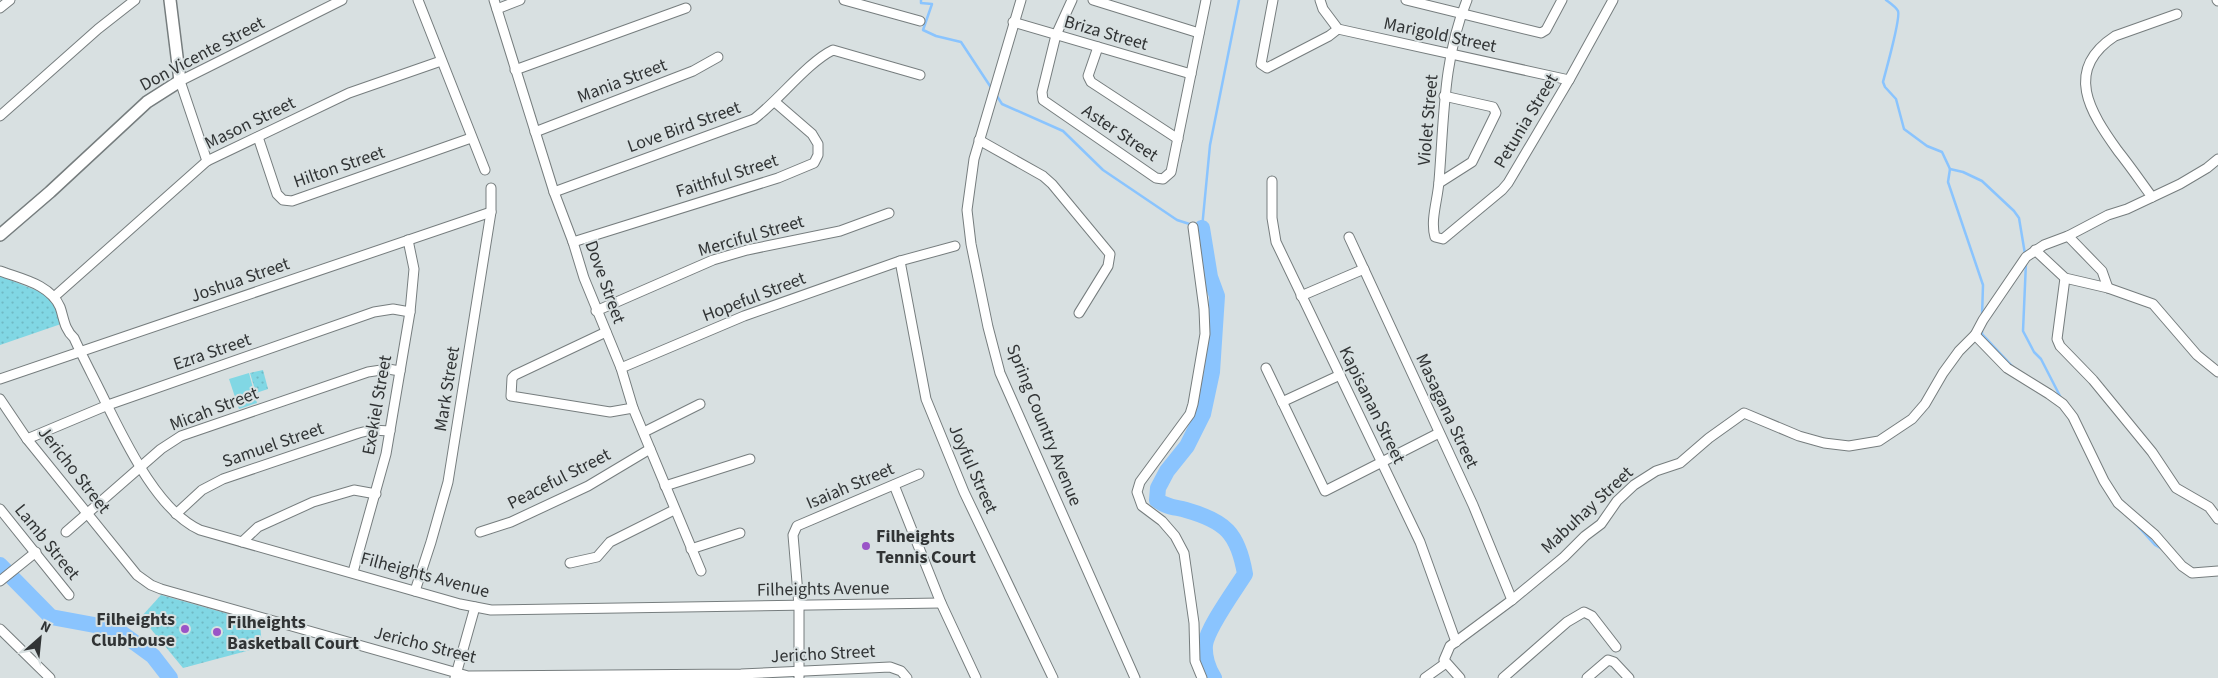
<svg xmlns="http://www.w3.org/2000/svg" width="2218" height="678" font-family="'Source Sans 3',sans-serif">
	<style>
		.grass { fill: url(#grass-dots) }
		.pitch { fill: #81d7e4 }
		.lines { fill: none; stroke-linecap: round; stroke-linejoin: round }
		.stream { stroke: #8ac4fe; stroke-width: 2.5 }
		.river { stroke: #8ac4fe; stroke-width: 16 }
		.minor-casing { stroke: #767d7e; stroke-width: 11 }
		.tertiary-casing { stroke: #767d7e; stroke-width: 14 }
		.minor { stroke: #fff; stroke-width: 9 }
		.tertiary { stroke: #fff; stroke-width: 11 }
		.poi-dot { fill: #9a54c7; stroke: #d8e0e1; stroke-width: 2 }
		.labels { text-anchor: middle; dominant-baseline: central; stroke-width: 4; stroke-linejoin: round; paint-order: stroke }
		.street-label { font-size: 18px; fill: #313435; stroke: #d8e0e1 }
		.poi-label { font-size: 18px; font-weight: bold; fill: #313435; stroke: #d8e0e1; text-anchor: start }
	</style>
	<defs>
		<pattern id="grass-dots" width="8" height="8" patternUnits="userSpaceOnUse" patternTransform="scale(1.25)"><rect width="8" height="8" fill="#81d7e4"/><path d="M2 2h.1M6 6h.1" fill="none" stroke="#70b9c4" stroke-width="1.8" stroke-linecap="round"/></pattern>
	</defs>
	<rect width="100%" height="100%" fill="#d8e0e1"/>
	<g class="grass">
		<polygon points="0,276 43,293 52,301 61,324 0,345"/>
		<polygon points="263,370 268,389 256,393 250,373"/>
		<polygon points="161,595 260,623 262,647 183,668 141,617"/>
	</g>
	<polygon class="pitch" points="249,373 257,403 239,409 229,379"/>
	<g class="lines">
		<g class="stream">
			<polyline points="921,0 921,3 932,4 923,30 936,36 961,42 992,89"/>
			<path d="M 1886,0 C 1890,3 1896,7 1898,11 C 1901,18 1886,70 1883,82 L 1885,87 L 1896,99 L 1904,129 L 1927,146 L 1942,152 L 1950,169 L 1963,172 L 1982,181 L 2014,211 L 2019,218 L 2025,254"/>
			<polyline points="995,93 1002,104 1063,131 1103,170 1177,220 1202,228 1210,145 1239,0"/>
			<polyline points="1950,169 1948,182 1983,285 1982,317"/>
			<polyline points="2026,262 2023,331 2034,352 2041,359 2061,398"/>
			<polyline points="1982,330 1982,334 2013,367"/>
			<polyline points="2135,523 2155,545 2164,550"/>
		</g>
		<g class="river">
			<path d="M 1202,228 L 1210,277 L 1217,296 L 1212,372 L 1203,414 L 1187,446 L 1167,471 L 1158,488 L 1157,500 C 1166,507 1175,507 1186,510 C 1225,521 1238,533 1245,574 C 1235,590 1207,628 1205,645 C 1204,656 1208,669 1214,678"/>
			<polyline points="0,565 51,617 116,629 153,656 170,678"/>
		</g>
		<defs>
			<g id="minor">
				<polyline points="418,0 485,170"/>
				<polyline points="494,0 554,192 573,242 584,278 621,368 633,408 701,571"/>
				<polyline points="844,0 920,21"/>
				<polyline points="1021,0 974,159 967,210 971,244 988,327 1000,373 1135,678"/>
				<polyline points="1072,0 1056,35 1042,92 1043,100 1156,178 1163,179 1171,172 1206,0"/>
				<polyline points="1093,0 1199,33"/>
				<polyline points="1273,0 1261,64 1267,68 1329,36 1338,29"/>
				<polyline points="1320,0 1323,9 1338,29 1569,80"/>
				<polyline points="1406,0 1541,33 1546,30 1562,0"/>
				<path d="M 1467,0 C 1443,58 1444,120 1439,181 C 1438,199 1430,220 1435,237 L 1443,239 L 1502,190 L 1508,183 L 1569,80 L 1613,0"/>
				<polyline points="2217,0 2218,1"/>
				<polyline points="0,8 10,0"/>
				<polyline points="497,9 520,0"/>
				<polyline points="1013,22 1191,74"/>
				<polyline points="1098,47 1088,76 1091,82 1178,139"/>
				<polyline points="515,70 686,8"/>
				<polyline points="0,116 98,29 135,0"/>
				<polyline points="535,132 693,71 718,57"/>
				<polyline points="258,137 277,194 283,200 292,201 471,138"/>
				<polyline points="979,140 1043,176 1052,184 1110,254 1108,266 1079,313"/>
				<polyline points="207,161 180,81 342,0"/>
				<polyline points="1272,181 1272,218 1276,242 1420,542 1456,642"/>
				<polyline points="1439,183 1472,162 1496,113 1493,107 1444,96"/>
				<path d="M 554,192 L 754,119 C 779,100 808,62 833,50 L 920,75"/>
				<path d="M 2152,197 C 2141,182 2130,166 2118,151 C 2090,112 2063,70 2115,36 L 2177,14"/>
				<polyline points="1193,227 1204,309 1205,334 1193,404 1190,414 1140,482 1137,492 1142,506 1162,521 1175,536 1184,553 1194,623 1195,661 1202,678"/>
				<polyline points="2068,236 2102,271 2108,288"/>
				<polyline points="1349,237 1473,505 1512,600"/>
				<polyline points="573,242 778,178 814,163 818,155 818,144 812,134 775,102"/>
				<polyline points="2035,250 2065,278 2108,288 2153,304 2197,355 2218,372"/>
				<polyline points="900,261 926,399 964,492 1053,678"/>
				<path d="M 0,271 C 21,279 50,284 60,307 C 64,318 64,329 74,338 C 84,360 96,382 106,403 C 126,443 158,511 200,530 L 460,604 L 491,610 L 941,603"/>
				<polyline points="2065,278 2057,339 2060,346 2093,380 2152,452 2176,488 2209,507 2218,519"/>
				<polyline points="1301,296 1364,269"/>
				<polyline points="54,297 207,161 349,93 441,61"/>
				<polyline points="596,311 713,260 747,250 840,231 889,213"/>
				<polyline points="606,332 515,375 512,378 511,396 610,412 633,408"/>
				<polyline points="1975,335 2007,368 2049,394 2063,404 2073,417 2104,481 2118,503 2155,535 2182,566 2192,573 2218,571"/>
				<polyline points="621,368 744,316 900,261 955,246"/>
				<polyline points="1266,368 1325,491 1439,433"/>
				<polyline points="0,379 491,212"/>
				<polyline points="0,399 27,439 137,575 151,585 161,589 468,676 741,674 890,667 901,671 907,678"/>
				<polyline points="1282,402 1340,375"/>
				<polyline points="644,432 700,404"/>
				<polyline points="27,439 108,405 374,312 393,309 410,312"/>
				<polyline points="894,485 941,603 976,678"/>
				<polyline points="665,486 750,459"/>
				<polyline points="0,509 69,595"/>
				<polyline points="176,514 202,490 223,479 359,433 371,430 390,431"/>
				<polyline points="66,532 161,449 181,436 368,372 388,369 400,371"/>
				<polyline points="480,532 511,522 588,486 650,449"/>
				<polyline points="242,542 258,527 313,502 354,490 376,494"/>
				<polyline points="691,549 740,533"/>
				<polyline points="570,563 597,557 610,542 674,510"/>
				<polyline points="353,572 386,454 410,312 414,269 408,240"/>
				<polyline points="0,581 36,552"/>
				<polyline points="415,591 431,542 448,482 491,212 491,188"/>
				<polyline points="0,629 50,678"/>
				<polyline points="799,677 799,606 793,535 797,526 919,474"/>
				<polyline points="455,678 475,607"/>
				<polyline points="1425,678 1446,663"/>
				<polyline points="1460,678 1444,660 1450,646 1512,600 1564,557 1585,536 1601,524 1617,501 1634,485 1656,471 1680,463 1709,438 1744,413 1799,436 1824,443 1849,446 1879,441 1912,419 1925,404 1943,373 1959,351 1975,335 1983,320 2026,257 2044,245 2068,236 2108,215 2127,209 2180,184 2207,168 2218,159"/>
				<polyline points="1503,678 1567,622 1584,612 1592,616 1616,647"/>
				<polyline points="1587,678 1608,660 1614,662 1629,678"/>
			</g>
			<polyline id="tertiary" points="0,235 50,192 147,102 180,81 170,0"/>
		</defs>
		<use href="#minor" class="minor-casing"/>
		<use href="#tertiary" class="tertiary-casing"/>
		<use href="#minor" class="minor"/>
		<use href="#tertiary" class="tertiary"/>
	</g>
	<g class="poi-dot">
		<circle cx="866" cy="546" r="5"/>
		<circle cx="185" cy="629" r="5"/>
		<circle cx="217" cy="632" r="5"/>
	</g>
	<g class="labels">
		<g class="street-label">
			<text transform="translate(1106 33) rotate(16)">Briza Street</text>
			<text transform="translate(1440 35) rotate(12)">Marigold Street</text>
			<text transform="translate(202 54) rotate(-28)">Don Vicente Street</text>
			<text transform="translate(622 81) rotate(-21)">Mania Street</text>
			<text transform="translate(1428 120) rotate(-85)">Violet Street</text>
			<text transform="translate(1526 121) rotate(-59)">Petunia Street</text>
			<text transform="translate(250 123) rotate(-26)">Mason Street</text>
			<text transform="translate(684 127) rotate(-20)">Love Bird Street</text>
			<text transform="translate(1120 133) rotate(34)">Aster Street</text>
			<text transform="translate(339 167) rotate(-19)">Hilton Street</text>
			<text transform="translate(727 176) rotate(-18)">Faithful Street</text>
			<text transform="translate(751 236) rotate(-16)">Merciful Street</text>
			<text transform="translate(240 280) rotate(-19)">Joshua Street</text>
			<text transform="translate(605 282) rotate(70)">Dove Street</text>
			<text transform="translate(754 297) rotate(-21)">Hopeful Street</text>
			<text transform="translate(212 352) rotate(-19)">Ezra Street</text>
			<text transform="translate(447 389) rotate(-81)">Mark Street</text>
			<text transform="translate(377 405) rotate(-80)">Exekiel Street</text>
			<text transform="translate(1372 405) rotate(64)">Kapisanan Street</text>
			<text transform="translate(214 409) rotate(-21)">Micah Street</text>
			<text transform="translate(1447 411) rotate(65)">Masagana Street</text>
			<text transform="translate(1044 425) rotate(68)">Spring Country Avenue</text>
			<text transform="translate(273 445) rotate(-19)">Samuel Street</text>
			<text transform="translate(973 469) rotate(66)">Joyful Street</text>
			<text transform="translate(74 470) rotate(52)">Jericho Street</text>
			<text transform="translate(559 479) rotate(-27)">Peaceful Street</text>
			<text transform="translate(850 486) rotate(-23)">Isaiah Street</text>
			<text transform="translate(1587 510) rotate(-43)">Mabuhay Street</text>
			<text transform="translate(47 542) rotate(51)">Lamb Street</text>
			<text transform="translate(425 575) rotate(15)">Filheights Avenue</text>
			<text transform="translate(823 589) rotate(-1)">Filheights Avenue</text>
			<text transform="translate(425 645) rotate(14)">Jericho Street</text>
			<text transform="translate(823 654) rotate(-3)">Jericho Street</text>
		</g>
		<g class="poi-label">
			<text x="876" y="536">Filheights<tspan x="876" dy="21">Tennis Court</tspan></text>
			<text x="175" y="619" text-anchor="end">Filheights<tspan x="175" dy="21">Clubhouse</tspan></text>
			<text x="227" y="622">Filheights<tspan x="227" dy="21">Basketball Court</tspan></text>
		</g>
	</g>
	<g transform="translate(40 638) rotate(27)" stroke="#d8e0e1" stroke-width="4" paint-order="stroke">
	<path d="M0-4L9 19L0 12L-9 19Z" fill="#313435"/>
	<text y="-8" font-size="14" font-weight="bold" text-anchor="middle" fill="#313435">N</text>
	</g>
</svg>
